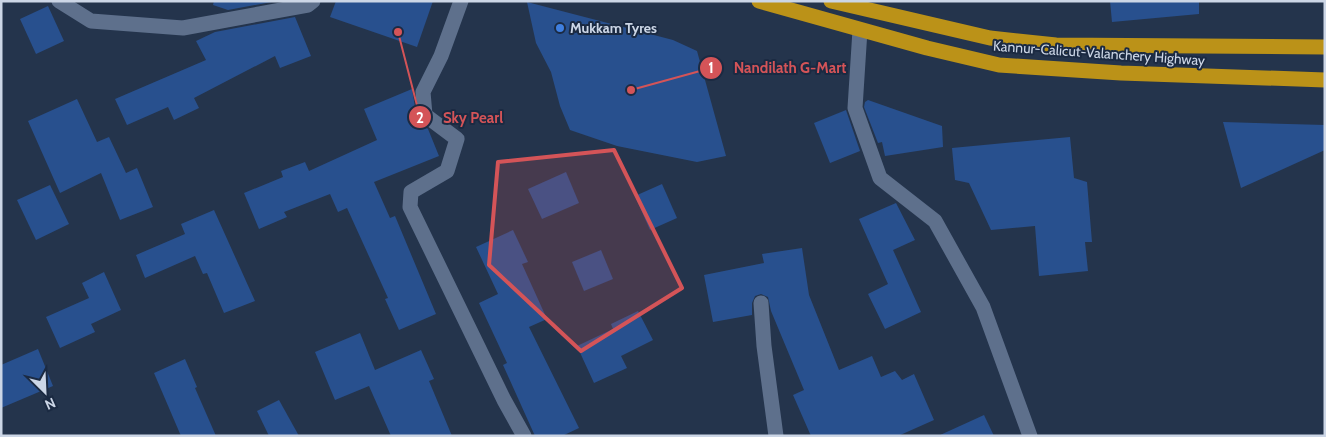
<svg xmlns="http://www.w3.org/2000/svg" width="1326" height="437" font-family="Cabin,sans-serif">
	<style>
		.building { fill: #28508e }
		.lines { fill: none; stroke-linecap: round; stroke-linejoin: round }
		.street { stroke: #5e708c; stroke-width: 15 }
		.highway { stroke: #bb9218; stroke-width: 15 }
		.marked { fill: #d45458; fill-opacity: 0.2; stroke: #d45458; stroke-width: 4; stroke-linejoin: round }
		.shop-dot { fill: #3f7fe0; stroke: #1b2a42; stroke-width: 2 }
		.labels { text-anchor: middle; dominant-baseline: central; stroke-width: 4; stroke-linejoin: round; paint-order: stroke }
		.poi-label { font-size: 14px; font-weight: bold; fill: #ccd6e6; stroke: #1b2a42; text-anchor: start }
		.street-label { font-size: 14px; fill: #ccd6e6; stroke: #1b2a42 }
		.leader { fill: none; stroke: #d45458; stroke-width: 2 }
		.callout-dot { fill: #d45458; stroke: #1b2a42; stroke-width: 2 }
		.mark-label { font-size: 15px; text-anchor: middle; font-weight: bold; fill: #fff }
		.callout-label { font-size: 15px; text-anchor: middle; font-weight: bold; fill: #d45458; stroke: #1b2a42; stroke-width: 4; stroke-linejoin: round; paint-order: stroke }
	</style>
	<rect width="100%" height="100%" fill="#24344c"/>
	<g class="building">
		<polygon points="214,1 277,1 228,10 213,5"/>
		<polygon points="336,1 433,1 417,47 330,17"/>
		<polygon points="1110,1 1199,1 1199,14 1112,22"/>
		<polygon points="527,2 673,40 697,51 726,156 697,162 617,146 570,130 560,106 551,72 536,43"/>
		<polygon points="48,6 64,41 36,54 20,19"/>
		<polygon points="295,17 311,56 280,68 275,56 194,98 199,108 174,120 168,107 127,125 115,99 206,60 196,41 215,32"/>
		<polygon points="412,89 417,119 428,129 439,156 374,182 390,218 395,216 436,314 399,330 385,299 388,298 347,208 338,212 330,194 284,212 287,217 259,229 244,193 283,177 281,171 305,162 309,171 377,140 364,109"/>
		<polygon points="77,99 97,142 109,137 126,173 137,168 153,207 120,220 101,173 60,193 28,121"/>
		<polygon points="868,100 942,126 943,147 885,156 882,142 878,143 864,107 865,102"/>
		<polygon points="846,110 860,151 830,163 814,123"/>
		<polygon points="1223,122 1325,125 1325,150 1241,188"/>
		<polygon points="1070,137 1074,178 1087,182 1092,242 1085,242 1088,271 1039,276 1035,226 991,230 969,183 955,180 952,148"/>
		<polygon points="566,172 579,203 542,219 528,189"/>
		<polygon points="662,184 677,218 650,230 635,196"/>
		<polygon points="50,185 69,224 36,240 17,200"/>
		<polygon points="896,203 915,240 893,250 921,312 885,329 868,294 888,284 859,219"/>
		<polygon points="214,210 255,301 224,313 207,273 203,274 195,256 145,278 136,255 185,234 181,224"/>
		<polygon points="513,230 528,262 522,264 547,319 529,327 579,428 562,436 535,436 503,365 507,363 479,303 498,294 476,247"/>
		<polygon points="802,248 809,295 839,370 872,356 881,377 895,371 902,380 914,374 934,420 898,436 811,436 793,395 804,390 771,311 768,297 761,294 755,296 752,303 752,315 713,322 704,275 764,263 762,254"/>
		<polygon points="601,250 613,279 584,291 572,262"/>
		<polygon points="104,272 121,310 91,324 95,332 60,348 46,317 89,298 82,283"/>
		<polygon points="638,311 653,340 621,356 627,368 594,383 577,346 613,329 611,324"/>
		<polygon points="360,333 375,370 421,350 434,379 429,381 452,436 391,436 369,386 335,400 315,352"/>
		<polygon points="38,349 53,386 1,408 1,365"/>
		<polygon points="185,359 197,387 195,388 216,436 181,436 154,373"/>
		<polygon points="279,400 299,436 269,436 257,411"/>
		<polygon points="984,415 994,436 938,436"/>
	</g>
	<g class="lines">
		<g class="street">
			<polyline points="59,1 91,21 183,28 308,5 313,1"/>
			<polyline points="461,1 441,56 423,92 425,115 457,139 447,171 411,192 410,207 504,400 524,436"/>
			<polyline points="860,30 855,108 880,178 935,221 983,307 1030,436"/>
			<polyline points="761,303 764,346 776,436"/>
		</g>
		<g class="highway">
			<polyline points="759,1 927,48 999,65 1121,73 1325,80"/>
			<polyline points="831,1 990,38 1056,45 1325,47"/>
		</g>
	</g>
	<path class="marked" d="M 614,150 L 682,288 L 581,351 L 489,265 L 498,162 Z"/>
	<circle class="shop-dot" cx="560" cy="28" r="5"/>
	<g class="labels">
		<g class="poi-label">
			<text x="570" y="28">Mukkam Tyres</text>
		</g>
		<g class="street-label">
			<text transform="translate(1099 53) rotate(4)">Kannur-Calicut-Valanchery Highway</text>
		</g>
	</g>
	<path class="leader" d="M631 90L711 68M398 32L420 117"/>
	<g class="callout-dot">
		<circle cx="631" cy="90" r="5"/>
		<circle cx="398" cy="32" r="5"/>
		<circle cx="711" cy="68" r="12"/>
		<circle cx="420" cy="117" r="12"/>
	</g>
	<g class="mark-label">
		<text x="711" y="73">1</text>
		<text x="420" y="123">2</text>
	</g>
	<g class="callout-label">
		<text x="790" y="73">Nandilath G-Mart</text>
		<text x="473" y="123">Sky Pearl</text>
	</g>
	<rect width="1326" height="437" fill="none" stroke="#ccd6e6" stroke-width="5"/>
	<g transform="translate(45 392) rotate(156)" stroke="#1b2a42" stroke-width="4" paint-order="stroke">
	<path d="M0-4L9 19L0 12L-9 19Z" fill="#ccd6e6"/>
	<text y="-8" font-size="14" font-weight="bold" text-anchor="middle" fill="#ccd6e6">N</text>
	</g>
</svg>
